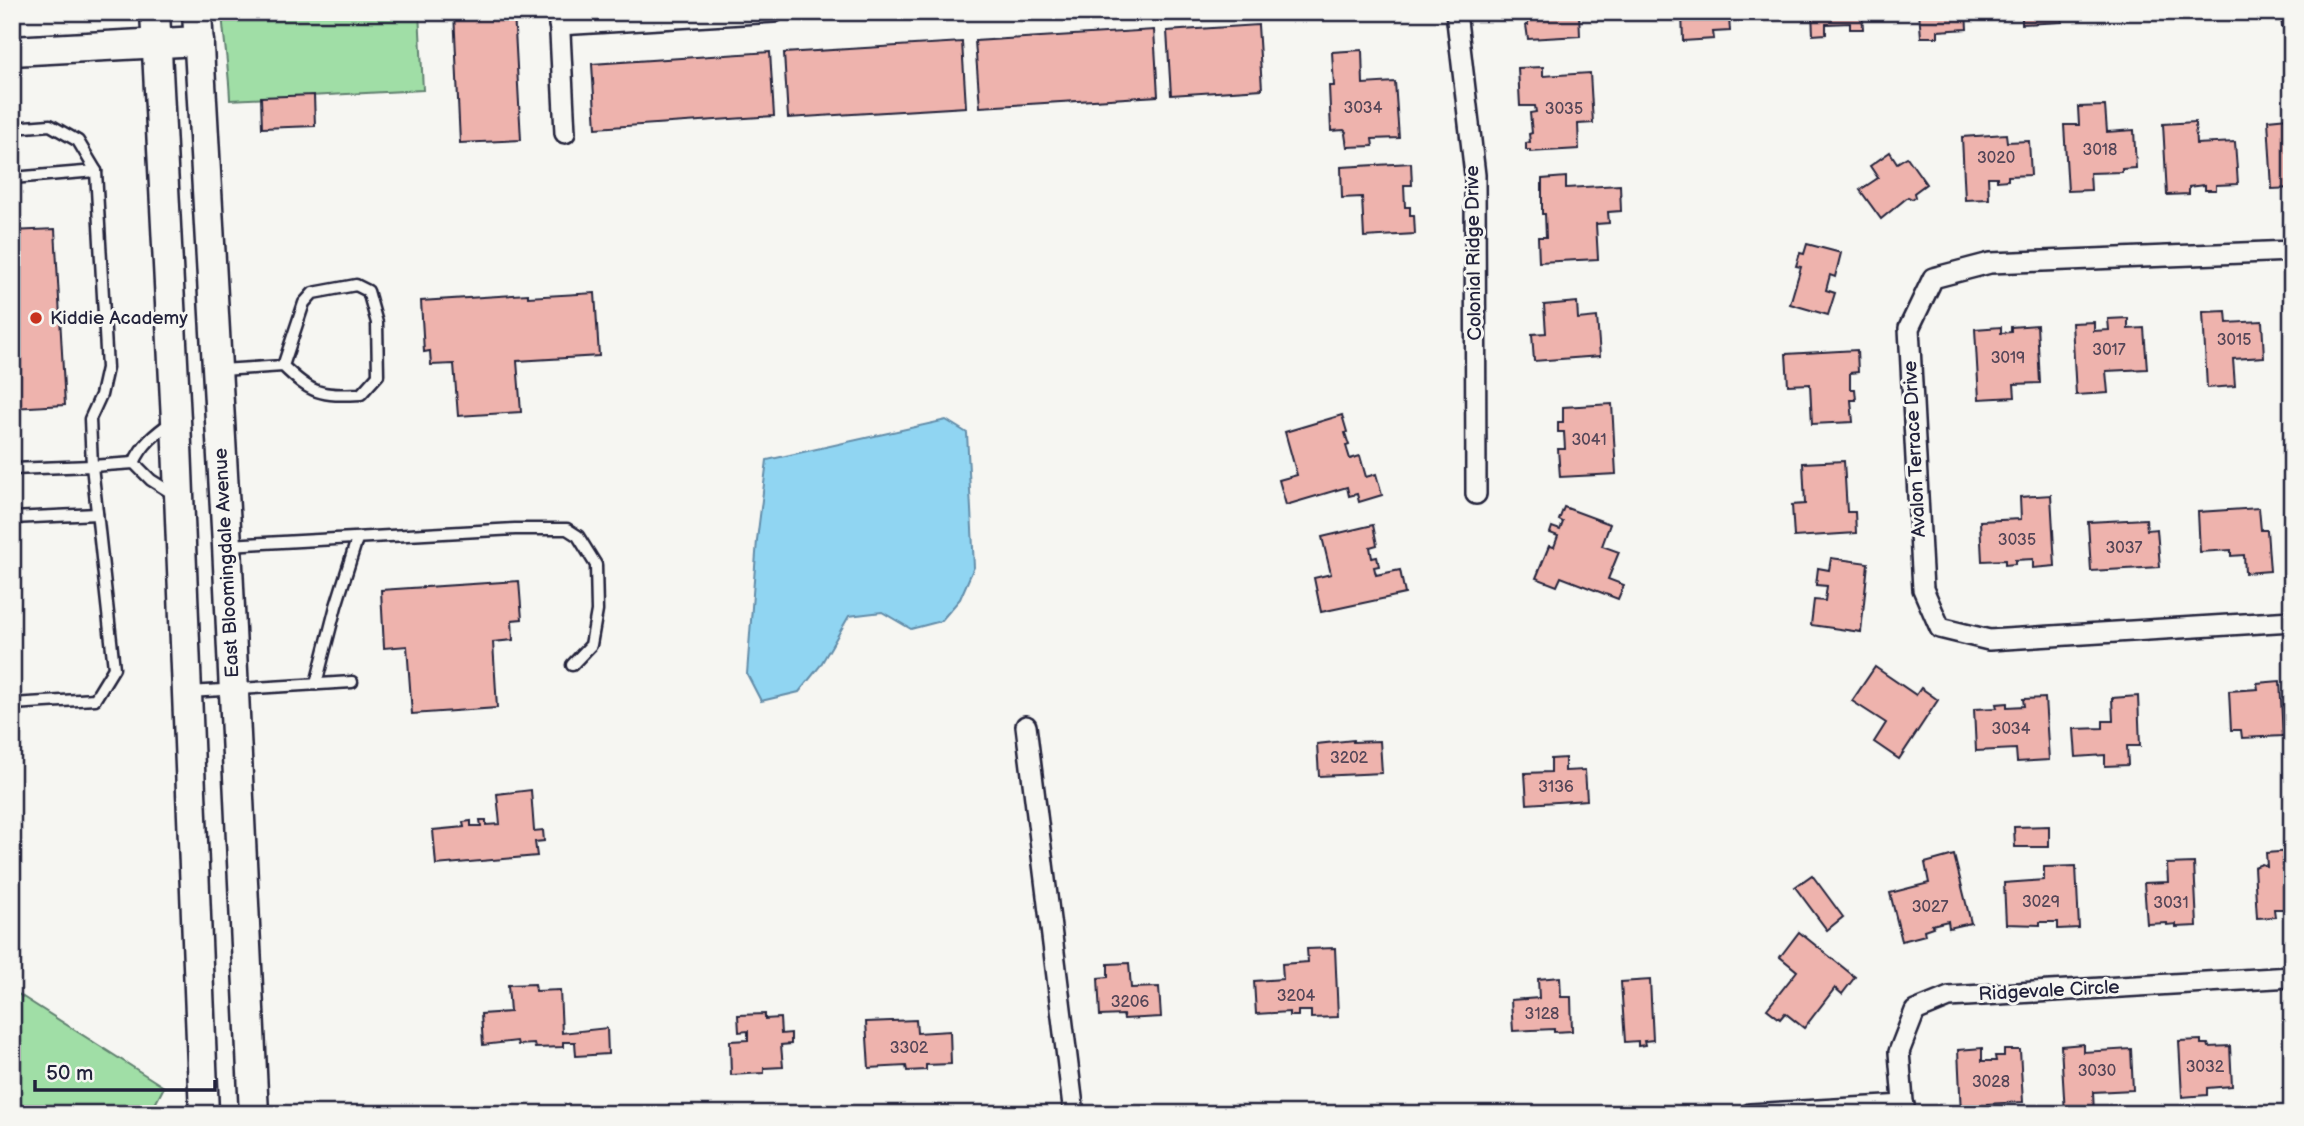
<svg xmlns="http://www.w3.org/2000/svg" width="2304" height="1126" font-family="'Balsamiq Sans',sans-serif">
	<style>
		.green { fill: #a0dea6; stroke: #618070; stroke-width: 2 }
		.water { fill: #90d5f2; stroke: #648da9; stroke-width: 2 }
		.building { fill: #eeb3ad; stroke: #22223b; stroke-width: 2 }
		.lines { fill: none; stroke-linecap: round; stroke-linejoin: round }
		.lane-casing { stroke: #22223b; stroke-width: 15 }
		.street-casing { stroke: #22223b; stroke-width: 24 }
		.secondary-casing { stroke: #22223b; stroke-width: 33 }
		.lane { stroke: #f6f6f2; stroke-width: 10 }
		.street { stroke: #f6f6f2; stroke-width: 19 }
		.secondary { stroke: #f6f6f2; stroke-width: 28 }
		.poi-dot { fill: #c8321e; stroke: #f6f6f2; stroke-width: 2.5 }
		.labels { text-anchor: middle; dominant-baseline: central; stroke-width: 6; stroke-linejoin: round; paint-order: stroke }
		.number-label { font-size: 16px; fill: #554658 }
		.street-label { font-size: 19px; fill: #22223b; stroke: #f6f6f2 }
		.poi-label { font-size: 19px; fill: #22223b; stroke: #f6f6f2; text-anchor: start }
	</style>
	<rect width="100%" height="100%" fill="#f6f6f2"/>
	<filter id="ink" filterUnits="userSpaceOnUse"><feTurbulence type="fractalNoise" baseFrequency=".0143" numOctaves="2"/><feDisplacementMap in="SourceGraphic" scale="14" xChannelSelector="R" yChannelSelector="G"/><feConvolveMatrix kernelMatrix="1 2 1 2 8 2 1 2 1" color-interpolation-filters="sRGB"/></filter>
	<g filter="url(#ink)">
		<g class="green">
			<path d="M 222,12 L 419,12 L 423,90 L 230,100 C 229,71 224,42 222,12 Z"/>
			<polygon points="12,990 164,1087 150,1114 12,1114"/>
		</g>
		<polygon class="water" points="946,420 967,433 974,567 960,599 941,621 911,629 882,612 849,616 820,666 799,692 761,701 747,674 757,540 767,460"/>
		<g class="building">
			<polygon points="454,12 514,12 521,140 460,143"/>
			<polygon points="1525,12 1579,12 1580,36 1528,39 1526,25 1528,25 1527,13"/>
			<polygon points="1682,12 1760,12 1760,15 1729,17 1730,31 1713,32 1714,39 1683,41"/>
			<polygon points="1812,12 1862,12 1863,29 1850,29 1850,23 1826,24 1826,34 1813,35"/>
			<polygon points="1919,12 1966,12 1967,29 1938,31 1938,37 1921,37"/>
			<polygon points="2022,12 2061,12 2062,22 2022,24"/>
			<polygon points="2267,12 2292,12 2292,27 2282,27 2281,17 2267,18"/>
			<polygon points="1258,25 1262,89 1171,95 1167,31"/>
			<polygon points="1154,30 1158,96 980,107 975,41"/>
			<polygon points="962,42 966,107 788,118 784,53"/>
			<polygon points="1362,50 1363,84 1395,82 1399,138 1372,139 1373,146 1347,147 1345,134 1346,132 1344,130 1331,131 1329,86 1334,86 1332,52"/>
			<polygon points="770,52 774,116 596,128 592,64"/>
			<polygon points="1543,67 1543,76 1590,73 1593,123 1578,124 1579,149 1530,152 1530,150 1526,150 1526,143 1530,142 1529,134 1532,133 1530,113 1536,112 1535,106 1520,106 1518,68"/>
			<polygon points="314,95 315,126 262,128 261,97"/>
			<polygon points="2105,106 2107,132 2134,130 2136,168 2122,169 2122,172 2090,173 2091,190 2068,191 2064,125 2079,125 2078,107"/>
			<polygon points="2288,118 2292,118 2292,188 2272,189 2268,120"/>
			<polygon points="2195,122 2196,144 2235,142 2238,184 2216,185 2216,190 2205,190 2205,185 2189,187 2189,194 2167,195 2163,124"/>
			<polygon points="2006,134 2007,142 2029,141 2031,175 2008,176 2008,180 1997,181 1997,177 1988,177 1989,199 1965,200 1962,137"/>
			<polygon points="1890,152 1897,163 1907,157 1926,184 1914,193 1915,197 1912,199 1908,197 1881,219 1860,190 1878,178 1870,166"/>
			<polygon points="1411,163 1412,185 1404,185 1405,207 1410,207 1410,215 1414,215 1415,234 1364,237 1362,197 1342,198 1341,167"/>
			<polygon points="1566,177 1566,188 1620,185 1621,211 1608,212 1609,223 1596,224 1598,259 1539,262 1538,237 1546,237 1545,214 1542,214 1542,179"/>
			<polygon points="55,229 65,405 12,408 12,231"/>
			<polygon points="1807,244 1841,253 1835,277 1830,275 1826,290 1835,293 1828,315 1790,304 1801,267 1796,266 1800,253 1804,254"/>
			<polygon points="595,293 599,356 517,361 521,412 458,416 454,364 431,365 430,351 424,352 421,301 528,294 528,297"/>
			<polygon points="1577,302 1578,319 1597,317 1600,356 1534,361 1532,334 1546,333 1544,305"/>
			<polygon points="2226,311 2227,323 2262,321 2264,357 2233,359 2235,386 2207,388 2203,312"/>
			<polygon points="2128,318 2128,329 2144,328 2147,369 2106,371 2108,393 2076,395 2072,323 2094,322 2094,331 2109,330 2108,319"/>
			<polygon points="2037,325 2040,383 2014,384 2015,397 1979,399 1975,329 2001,327 2001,333 2011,332 2011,327"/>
			<polygon points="1857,350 1858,372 1850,373 1850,389 1855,389 1856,400 1851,400 1853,422 1812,424 1810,384 1788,385 1786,354"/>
			<polygon points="1612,404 1616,474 1560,477 1558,449 1565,449 1564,432 1558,432 1558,422 1563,422 1563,407"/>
			<polygon points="1342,415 1347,432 1345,433 1349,445 1346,446 1350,459 1360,456 1366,477 1376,474 1382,495 1359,502 1357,494 1349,496 1347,487 1286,505 1279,480 1297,475 1285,432"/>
			<polygon points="1844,461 1847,512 1855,512 1856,533 1794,537 1792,505 1805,504 1803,463"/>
			<polygon points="2287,485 2292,485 2292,555 2291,555"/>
			<polygon points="2051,495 2055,566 2033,568 2033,559 2015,560 2015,564 2005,565 2005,560 1982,561 1980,521 2021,519 2020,497"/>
			<polygon points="1564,507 1610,524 1602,546 1619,552 1608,579 1624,585 1618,599 1561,577 1557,586 1536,578 1549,546 1554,547 1558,536 1550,533 1552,527 1560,530 1563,522 1559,520"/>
			<polygon points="2259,508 2261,530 2267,530 2270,571 2245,573 2244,555 2231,556 2231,550 2200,552 2198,512"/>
			<polygon points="2146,519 2147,530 2157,529 2160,567 2091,571 2088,522"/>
			<polygon points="1373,525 1377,545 1370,547 1372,558 1377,557 1379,566 1374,567 1376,575 1400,570 1405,594 1321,612 1314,578 1331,574 1322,537"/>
			<polygon points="1831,558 1868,563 1861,632 1811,625 1814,600 1825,601 1827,586 1816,585 1818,568 1829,570"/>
			<polygon points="519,581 522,619 512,620 513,640 493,642 497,708 412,714 407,646 384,648 381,590"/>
			<polygon points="1875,667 1916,695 1921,688 1938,700 1899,759 1874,742 1886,723 1852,701"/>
			<polygon points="2280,681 2283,736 2242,738 2241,730 2231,730 2229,691 2258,689 2257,683"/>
			<polygon points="2138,696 2140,746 2127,746 2128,765 2105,766 2105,755 2076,757 2074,729 2103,728 2103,721 2113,721 2112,698"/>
			<polygon points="2045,698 2049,760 2017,762 2016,749 1976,751 1974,709 1997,708 1996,704 2007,703 2007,707 2024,706 2023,699"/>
			<polygon points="1353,740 1353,742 1380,741 1382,773 1319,776 1317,744"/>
			<polygon points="1565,758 1565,771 1585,770 1587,800 1527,804 1525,773 1551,772 1551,759"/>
			<polygon points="531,790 534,831 543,830 544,841 535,842 537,856 436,865 433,830 464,827 463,822 471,821 471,826 481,826 480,820 486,820 486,825 500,824 497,794"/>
			<polygon points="2049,826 2049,847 2015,847 2014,827"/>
			<polygon points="2292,851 2292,916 2289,917 2288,909 2274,909 2275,917 2257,918 2254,867 2262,864 2267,866 2266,853"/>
			<polygon points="1954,855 1971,923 1949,928 1948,921 1932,925 1933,927 1924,930 1925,935 1902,941 1890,893 1929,883 1925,863"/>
			<polygon points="2194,863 2197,926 2176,927 2176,924 2167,925 2167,923 2147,924 2144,883 2168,882 2167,864"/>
			<polygon points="2076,866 2079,928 2058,929 2058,922 2040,922 2040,925 2006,924 2004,883 2044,880 2044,867"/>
			<polygon points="1812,875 1843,917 1827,930 1795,887"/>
			<polygon points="1799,932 1855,977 1842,994 1835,988 1804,1028 1785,1013 1780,1019 1767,1009 1797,971 1780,957"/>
			<polygon points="1335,948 1338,1017 1311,1018 1311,1011 1298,1011 1298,1016 1289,1016 1289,1012 1256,1014 1254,981 1283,979 1282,964 1308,962 1307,949"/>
			<polygon points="1129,963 1131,988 1159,987 1161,1017 1124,1019 1123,1015 1100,1016 1098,978 1108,977 1108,964"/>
			<polygon points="1560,977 1561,997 1571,997 1572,1031 1554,1032 1554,1029 1513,1031 1511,1000 1539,998 1538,979"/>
			<polygon points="1650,980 1653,1040 1644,1041 1645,1045 1638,1046 1638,1041 1625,1042 1621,982"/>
			<polygon points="535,984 536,991 560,990 562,1033 607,1028 608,1054 576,1056 575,1042 563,1042 563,1047 535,1048 534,1044 518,1045 517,1041 483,1045 481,1014 510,1012 508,985"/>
			<polygon points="765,1014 765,1019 780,1018 781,1034 791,1033 791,1044 781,1045 783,1067 764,1068 764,1073 731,1075 730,1041 748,1040 748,1031 739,1032 738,1015"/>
			<polygon points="916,1020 917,1033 950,1031 951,1064 926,1065 926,1070 907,1071 906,1066 869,1068 866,1022"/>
			<polygon points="2201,1040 2201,1044 2208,1044 2209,1047 2230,1046 2232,1086 2207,1088 2207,1095 2182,1097 2179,1041"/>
			<polygon points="2083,1044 2083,1052 2131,1049 2133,1090 2093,1092 2094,1113 2065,1114 2061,1046"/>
			<polygon points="1982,1048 1982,1061 1996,1061 1995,1056 2004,1056 2004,1050 2020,1050 2023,1102 1987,1104 1988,1114 1961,1114 1958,1050"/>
		</g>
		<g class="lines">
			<defs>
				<g id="lane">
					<polyline points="12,128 50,125 78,141 96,171 107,368 101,395 90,419 92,466 134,463 151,480 175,495"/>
					<polyline points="12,178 96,171"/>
					<path d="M 221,370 L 283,366 C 312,394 320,396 361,394 L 378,375 L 377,323 L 368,291 L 356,285 L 313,293 L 304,303 L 283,366"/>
					<path d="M 134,463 C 142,444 156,433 173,421"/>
					<polyline points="12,469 92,466 114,668 95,699 12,704"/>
					<polyline points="12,518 97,514"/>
					<polyline points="228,545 515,529 567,529 578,536 596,565 597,611 591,645 572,665"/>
					<polyline points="316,684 336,606 357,539"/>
					<polyline points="189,692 352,682"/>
				</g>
				<g id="street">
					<polyline points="1456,12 1475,175 1476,494"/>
					<polyline points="559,13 565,133"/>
					<polyline points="559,25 774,12"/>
					<polyline points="2292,251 1990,263 1933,278 1909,328 1923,589 1940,628 1989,640 2292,621"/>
					<polyline points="1026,726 1074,1114"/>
					<polyline points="1750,1114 1904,1105"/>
					<polyline points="1904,1114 1899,1052 1915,1011 1949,997 2292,977"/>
				</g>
				<g id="secondary">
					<polyline points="155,12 176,420 204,1114"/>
					<polyline points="197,12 227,545 254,1114"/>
					<polyline points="12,51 199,41"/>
				</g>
			</defs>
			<use href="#lane" class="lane-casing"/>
			<use href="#street" class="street-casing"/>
			<use href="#secondary" class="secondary-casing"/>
			<use href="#lane" class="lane"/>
			<use href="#street" class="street"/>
			<use href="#secondary" class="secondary"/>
		</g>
	</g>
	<circle class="poi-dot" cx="36" cy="318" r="7"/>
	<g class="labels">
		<g class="number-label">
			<text x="1363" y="108">3034</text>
			<text x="1564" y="109">3035</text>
			<text x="2100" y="150">3018</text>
			<text x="1996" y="158">3020</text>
			<text x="2234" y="340">3015</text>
			<text x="2109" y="350">3017</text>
			<text x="2008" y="358">3019</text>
			<text x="1589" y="440">3041</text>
			<text x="2017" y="540">3035</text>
			<text x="2124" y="548">3037</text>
			<text x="2011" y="729">3034</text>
			<text x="1349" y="758">3202</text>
			<text x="1556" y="787">3136</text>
			<text x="2041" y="902">3029</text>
			<text x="2171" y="903">3031</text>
			<text x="1930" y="907">3027</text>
			<text x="1296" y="996">3204</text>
			<text x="1130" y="1002">3206</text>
			<text x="1542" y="1014">3128</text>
			<text x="909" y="1048">3302</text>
			<text x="2205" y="1067">3032</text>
			<text x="2097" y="1071">3030</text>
			<text x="1991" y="1082">3028</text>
		</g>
		<g class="street-label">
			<text transform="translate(1474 253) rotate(-91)">Colonial Ridge Drive</text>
			<text transform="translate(1915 449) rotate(-93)">Avalon Terrace Drive</text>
			<text transform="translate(227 563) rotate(-93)">East Bloomingdale Avenue</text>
			<text transform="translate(2049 991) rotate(-3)">Ridgevale Circle</text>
		</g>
		<g class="poi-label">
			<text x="50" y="318">Kiddie Academy</text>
		</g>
	</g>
	<rect width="2304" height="1126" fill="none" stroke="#f6f6f2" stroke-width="42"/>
	<rect x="21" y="21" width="2262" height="1084" fill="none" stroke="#22223b" stroke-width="2.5" filter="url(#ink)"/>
	<path d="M35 1080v10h180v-10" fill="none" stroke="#22223b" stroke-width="3.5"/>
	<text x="46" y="1080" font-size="21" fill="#22223b" stroke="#f6f6f2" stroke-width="5" paint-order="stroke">50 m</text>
</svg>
